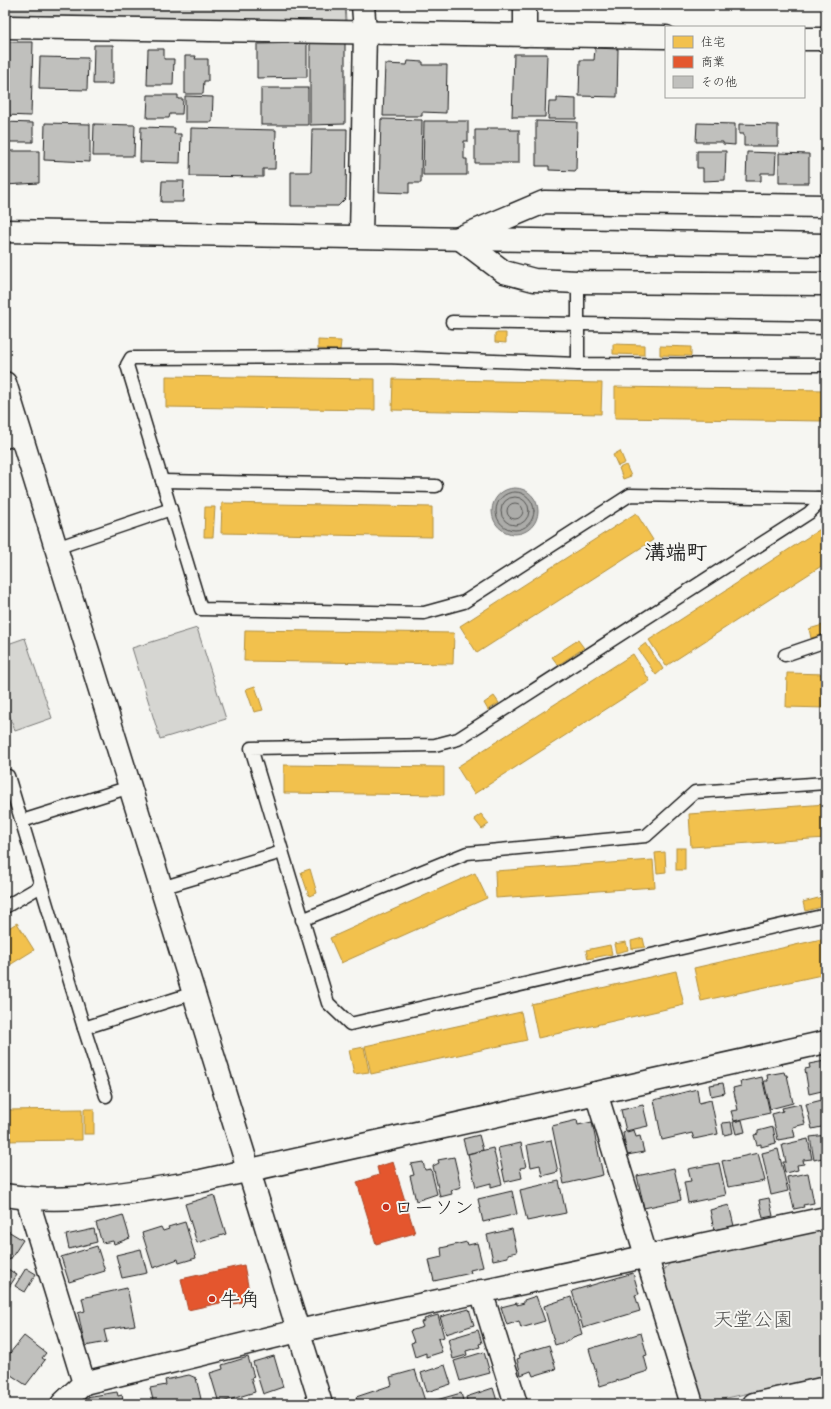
<svg xmlns="http://www.w3.org/2000/svg" width="831" height="1409" font-family="Caveat,'Klee One',sans-serif">
	<style>
		.green { fill: #d6d6d2; stroke: #797977 }
		.water { fill: #acaca9; stroke: #727271 }
		.homes { fill: #f2c14e; stroke: #b2903f }
		.shops { fill: #e4572e; stroke: #a84529 }
		.lines { fill: none; stroke-linecap: round; stroke-linejoin: round }
		.shore { stroke: #565654; stroke-width: 1 }
		.building { fill: #c0c0bd; stroke: #1c1c1c }
		.service-casing { stroke: #1c1c1c; stroke-width: 15 }
		.minor-casing { stroke: #1c1c1c; stroke-width: 25 }
		.tertiary-casing { stroke: #1c1c1c; stroke-width: 25 }
		.service { stroke: #f6f6f2; stroke-width: 12 }
		.minor { stroke: #f6f6f2; stroke-width: 22 }
		.tertiary { stroke: #f6f6f2; stroke-width: 22 }
		.poi-dot { fill: #c8321e; stroke: #f6f6f2; stroke-width: 1.5 }
		.labels { text-anchor: middle; dominant-baseline: central; stroke-width: 4; stroke-linejoin: round; paint-order: stroke }
		.poi-label { font-size: 20px; fill: #1c1c1c; stroke: #f6f6f2; text-anchor: start }
		.park-label { font-size: 20px; fill: #545453; stroke: #f6f6f2 }
		.neighbourhood-label { font-size: 21px; font-weight: bold; fill: #1c1c1c; stroke: #f6f6f2 }
	</style>
	<rect width="100%" height="100%" fill="#f6f6f2"/>
	<filter id="ink" filterUnits="userSpaceOnUse"><feTurbulence type="fractalNoise" baseFrequency=".025" numOctaves="2"/><feDisplacementMap in="SourceGraphic" scale="8" xChannelSelector="R" yChannelSelector="G"/><feConvolveMatrix kernelMatrix="1 2 1 2 8 2 1 2 1" color-interpolation-filters="sRGB"/></filter>
	<g filter="url(#ink)">
		<g class="green">
			<polygon points="5,5 345,5 346,21 5,15"/>
			<polygon points="197,628 226,719 160,739 132,648"/>
			<polygon points="25,638 52,718 15,731 5,702 5,645"/>
			<polygon points="826,1229 826,1376 709,1402 701,1397 663,1272 669,1264"/>
		</g>
		<circle class="water" cx="515" cy="511" r="23"/>
		<g class="homes">
			<polygon points="495,333 506,333 506,343 495,342"/>
			<polygon points="318,340 341,341 340,350 318,349"/>
			<polygon points="613,344 644,345 644,355 613,354"/>
			<polygon points="660,346 691,347 691,356 660,355"/>
			<polygon points="166,376 375,379 375,410 166,407"/>
			<polygon points="393,379 602,383 601,414 392,410"/>
			<polygon points="615,387 824,390 823,421 615,418"/>
			<polygon points="620,451 625,463 618,466 613,455"/>
			<polygon points="626,465 631,476 623,479 619,468"/>
			<polygon points="222,503 432,507 432,537 221,533"/>
			<polygon points="205,507 215,507 213,537 204,537"/>
			<polygon points="636,513 653,540 477,653 460,626"/>
			<polygon points="825,526 826,563 666,666 649,640"/>
			<polygon points="826,624 826,634 811,638 809,629"/>
			<polygon points="245,630 454,633 453,664 244,661"/>
			<polygon points="578,640 584,648 558,665 552,657"/>
			<polygon points="646,643 663,669 656,675 638,649"/>
			<polygon points="633,654 650,681 474,794 457,767"/>
			<polygon points="787,673 826,674 826,708 786,707"/>
			<polygon points="255,686 263,710 254,712 246,689"/>
			<polygon points="494,696 499,703 488,710 484,703"/>
			<polygon points="284,765 444,767 444,795 284,793"/>
			<polygon points="826,804 826,838 691,847 689,814"/>
			<polygon points="481,814 489,824 482,829 474,819"/>
			<rect x="676" y="848" width="9" height="22"/>
			<polygon points="665,852 666,872 657,873 655,853"/>
			<polygon points="653,860 655,887 496,898 495,871"/>
			<polygon points="310,869 317,893 309,896 301,872"/>
			<polygon points="475,873 487,898 341,963 330,938"/>
			<polygon points="826,896 826,906 805,911 803,902"/>
			<polygon points="17,923 34,950 5,968 5,930"/>
			<polygon points="643,938 645,947 632,949 631,941"/>
			<polygon points="826,938 826,974 701,1001 694,968"/>
			<polygon points="626,942 628,950 616,953 614,944"/>
			<polygon points="610,945 612,954 588,959 586,950"/>
			<polygon points="676,971 684,1005 538,1038 531,1004"/>
			<polygon points="521,1012 527,1040 371,1074 365,1046"/>
			<polygon points="364,1047 369,1072 354,1074 349,1050"/>
			<polygon points="82,1109 82,1140 5,1141 5,1110"/>
			<rect x="84" y="1109" width="10" height="25"/>
		</g>
		<g class="shops">
			<polygon points="393,1162 415,1233 376,1244 357,1182 379,1175 377,1167"/>
			<polygon points="244,1265 250,1296 242,1298 243,1302 234,1304 234,1300 188,1310 181,1279"/>
		</g>
		<g class="lines">
			<g class="shore">
				<circle cx="515" cy="511" r="19"/>
				<circle cx="515" cy="511" r="14"/>
				<circle cx="515" cy="511" r="8"/>
			</g>
		</g>
		<g class="building">
			<polygon points="5,42 33,42 31,116 5,115"/>
			<polygon points="307,43 307,77 257,78 257,44"/>
			<polygon points="310,43 345,43 345,124 310,125"/>
			<polygon points="94,45 113,45 113,84 93,84"/>
			<polygon points="595,48 618,49 617,97 579,96 580,60 594,60"/>
			<polygon points="148,49 164,49 164,59 174,59 173,85 147,85"/>
			<polygon points="514,54 547,54 545,117 512,117"/>
			<polygon points="185,56 196,56 195,59 208,59 208,81 204,81 203,94 185,94"/>
			<polygon points="40,57 88,58 87,90 39,89"/>
			<polygon points="408,61 423,62 423,65 447,65 446,113 422,112 422,116 383,116 385,64 407,65"/>
			<rect x="261" y="88" width="47" height="37"/>
			<polygon points="148,95 178,95 178,99 183,99 182,114 170,114 169,118 147,118"/>
			<polygon points="185,96 213,97 212,122 185,122"/>
			<polygon points="557,98 576,99 576,119 548,119 549,102 557,102"/>
			<polygon points="381,119 422,120 421,183 409,183 409,193 379,192"/>
			<polygon points="424,121 468,121 468,141 464,141 464,159 467,159 467,175 423,175"/>
			<polygon points="536,121 577,122 576,171 549,170 549,166 536,166"/>
			<polygon points="5,122 33,123 33,142 5,142"/>
			<polygon points="45,123 90,124 90,162 44,160"/>
			<polygon points="697,123 735,124 735,145 723,144 723,142 696,142"/>
			<polygon points="94,124 135,125 134,156 93,156"/>
			<polygon points="739,124 778,125 778,146 744,146 744,134 739,134"/>
			<polygon points="141,127 175,128 174,134 181,134 180,163 140,162"/>
			<polygon points="191,128 276,130 275,169 263,169 263,177 190,176"/>
			<polygon points="487,128 510,128 510,130 519,130 519,163 475,163 475,130 487,130"/>
			<polygon points="312,129 347,129 346,198 338,206 291,206 291,172 311,172"/>
			<polygon points="5,151 39,151 39,183 5,185"/>
			<polygon points="697,151 726,151 725,180 703,181 703,168 697,168"/>
			<polygon points="747,152 776,153 775,173 761,173 761,181 746,181"/>
			<polygon points="779,153 809,154 809,183 779,183"/>
			<polygon points="162,181 184,181 183,202 161,202"/>
			<polygon points="825,1061 826,1090 809,1094 805,1069 810,1068 809,1064"/>
			<polygon points="784,1072 785,1075 787,1075 793,1103 770,1109 764,1081 768,1081 767,1075"/>
			<polygon points="762,1077 770,1113 734,1121 731,1111 738,1110 733,1088 741,1086 740,1082"/>
			<polygon points="723,1083 725,1093 711,1096 709,1085"/>
			<polygon points="697,1089 699,1103 711,1100 718,1134 694,1139 692,1133 662,1140 654,1100"/>
			<polygon points="826,1099 826,1126 812,1129 806,1104"/>
			<polygon points="800,1104 805,1124 793,1127 795,1137 778,1140 772,1114 783,1111 782,1108"/>
			<polygon points="643,1105 648,1126 626,1131 621,1110"/>
			<polygon points="577,1120 578,1125 592,1122 603,1175 564,1184 552,1126"/>
			<polygon points="742,1120 745,1132 736,1134 733,1122"/>
			<polygon points="731,1122 733,1133 724,1135 722,1123"/>
			<polygon points="773,1127 776,1143 761,1147 761,1144 757,1145 754,1135 758,1134 758,1131"/>
			<polygon points="634,1130 636,1137 640,1136 644,1152 627,1155 623,1133"/>
			<polygon points="479,1135 483,1150 467,1154 463,1139"/>
			<polygon points="826,1135 826,1157 814,1160 810,1137"/>
			<polygon points="808,1139 812,1159 803,1160 804,1164 797,1165 798,1170 785,1173 783,1162 786,1162 782,1145"/>
			<polygon points="551,1140 558,1172 542,1176 540,1165 531,1167 527,1145"/>
			<polygon points="521,1143 526,1167 520,1168 522,1178 505,1182 498,1148"/>
			<polygon points="493,1148 502,1184 491,1187 491,1183 476,1187 468,1154"/>
			<polygon points="778,1149 788,1191 771,1195 762,1153"/>
			<polygon points="758,1153 765,1181 728,1187 722,1161"/>
			<polygon points="454,1157 461,1187 451,1190 452,1194 440,1197 433,1166 439,1163 438,1160"/>
			<polygon points="423,1162 425,1170 431,1169 437,1194 416,1201 410,1176 414,1175 411,1164"/>
			<polygon points="719,1163 726,1195 688,1203 684,1182 691,1181 688,1169"/>
			<polygon points="674,1168 681,1200 644,1208 637,1176"/>
			<polygon points="808,1173 814,1203 803,1205 804,1207 794,1209 787,1177"/>
			<polygon points="559,1181 566,1213 527,1221 520,1190"/>
			<polygon points="512,1191 517,1214 483,1222 478,1199"/>
			<polygon points="214,1195 226,1234 197,1243 185,1204"/>
			<polygon points="769,1198 773,1216 763,1218 759,1200"/>
			<polygon points="729,1205 734,1226 714,1230 710,1210"/>
			<polygon points="123,1215 130,1238 114,1244 113,1241 102,1243 96,1223"/>
			<polygon points="185,1222 196,1258 179,1263 178,1259 153,1268 142,1233 161,1227 163,1231 169,1229 168,1227"/>
			<polygon points="94,1229 97,1242 69,1249 66,1235"/>
			<polygon points="512,1229 517,1252 508,1254 508,1257 493,1260 487,1235"/>
			<polygon points="8,1231 23,1240 10,1260 5,1257 5,1236"/>
			<polygon points="467,1242 468,1245 477,1243 483,1267 470,1270 471,1273 434,1281 429,1260 442,1257 441,1248"/>
			<polygon points="97,1246 105,1271 69,1282 61,1257"/>
			<polygon points="141,1249 147,1273 122,1278 116,1255"/>
			<polygon points="5,1267 17,1275 5,1293"/>
			<polygon points="26,1268 36,1274 25,1292 15,1286"/>
			<polygon points="633,1273 639,1294 635,1295 640,1311 583,1328 572,1291"/>
			<polygon points="127,1288 135,1325 104,1330 107,1342 85,1346 78,1313 85,1311 82,1298"/>
			<polygon points="536,1296 545,1321 521,1328 519,1321 507,1325 501,1307 517,1303 517,1305 524,1303 524,1300"/>
			<polygon points="571,1297 582,1334 573,1337 571,1340 555,1345 544,1306"/>
			<polygon points="469,1309 474,1325 446,1334 440,1317"/>
			<polygon points="438,1315 444,1337 438,1339 442,1352 426,1357 426,1353 415,1357 411,1343 414,1342 410,1331 423,1327 421,1322 425,1321 424,1319"/>
			<polygon points="478,1330 482,1343 479,1344 480,1347 466,1351 467,1355 453,1359 448,1339"/>
			<polygon points="641,1333 647,1355 644,1356 648,1371 600,1386 589,1349"/>
			<polygon points="24,1336 46,1353 42,1358 45,1360 26,1385 5,1371 5,1359"/>
			<polygon points="549,1345 556,1369 533,1376 531,1371 521,1375 517,1359 520,1358 519,1354"/>
			<polygon points="484,1352 490,1373 460,1381 454,1361"/>
			<polygon points="274,1356 283,1387 263,1394 253,1362"/>
			<polygon points="248,1357 254,1377 251,1378 255,1392 219,1403 210,1373 223,1369 222,1365"/>
			<polygon points="445,1365 451,1384 427,1392 421,1373"/>
			<polygon points="415,1370 426,1404 358,1404 356,1397 392,1385 390,1377"/>
			<polygon points="189,1375 196,1378 201,1399 180,1404 154,1404 150,1388 166,1385 165,1380"/>
			<polygon points="493,1388 498,1404 468,1404 466,1397"/>
			<polygon points="117,1392 118,1396 122,1395 124,1404 81,1404 80,1398"/>
			<polygon points="461,1393 464,1404 434,1404 433,1401"/>
			<polygon points="601,1400 602,1404 587,1404"/>
		</g>
		<g class="lines">
			<defs>
				<g id="service">
					<polyline points="452,322 826,328"/>
					<polyline points="578,364 578,282"/>
					<polyline points="5,442 21,437"/>
					<polyline points="162,481 436,486"/>
					<polyline points="818,498 630,495 464,602 424,613 201,609 127,365 131,358 385,357 578,364 826,365"/>
					<polyline points="824,498 818,498 816,506 809,513 458,739 435,745 251,748 328,1003 350,1024 826,915"/>
					<polyline points="56,548 171,509"/>
					<polyline points="785,655 826,641"/>
					<polyline points="5,775 8,776 84,1028"/>
					<polyline points="22,821 130,787"/>
					<polyline points="161,888 282,852"/>
					<polyline points="5,907 41,886"/>
					<polyline points="302,920 467,853 646,836 695,792 826,783"/>
					<polyline points="106,1096 84,1028 194,993"/>
				</g>
				<g id="minor">
					<polyline points="5,27 666,37"/>
					<polyline points="525,35 525,5"/>
					<polyline points="804,39 826,39"/>
					<polyline points="826,206 544,202 459,238 504,272 534,280 578,282 826,284"/>
					<polyline points="361,236 365,32 363,5"/>
					<polyline points="596,1093 692,1404"/>
					<path d="M 5,1195 C 70,1206 137,1191 201,1181 L 826,1042"/>
					<polyline points="27,1198 84,1383 62,1404"/>
					<polyline points="481,1291 516,1404"/>
					<polyline points="84,1383 298,1331 826,1218"/>
					<polyline points="754,1404 826,1388"/>
				</g>
				<g id="tertiary">
					<polyline points="5,231 826,245"/>
					<polyline points="5,383 321,1404"/>
				</g>
			</defs>
			<use href="#service" class="service-casing"/>
			<use href="#minor" class="minor-casing"/>
			<use href="#tertiary" class="tertiary-casing"/>
			<use href="#service" class="service"/>
			<use href="#minor" class="minor"/>
			<use href="#tertiary" class="tertiary"/>
		</g>
	</g>
	<g class="poi-dot">
		<circle cx="386" cy="1207" r="4"/>
		<circle cx="212" cy="1299" r="4"/>
	</g>
	<g class="labels">
		<g class="poi-label">
			<text x="394" y="1207">ローソン</text>
			<text x="220" y="1299">牛角</text>
		</g>
		<g class="park-label">
			<text x="753" y="1319">天堂公園</text>
		</g>
		<g class="neighbourhood-label">
			<text x="676" y="552">溝端町</text>
		</g>
	</g>
	<rect width="831" height="1409" fill="none" stroke="#f6f6f2" stroke-width="20"/>
	<rect x="10" y="10" width="811" height="1389" fill="none" stroke="#1c1c1c" stroke-width="1.5" filter="url(#ink)"/>
	<rect x="665" y="26" width="140" height="72" fill="#f6f6f2" stroke="#9f9f9c"/>
	<rect x="673" y="36" width="20" height="12" fill="#f2c14e" stroke="#9f9f9c"/>
	<text x="701" y="46" font-size="12" fill="#1c1c1c">住宅</text>
	<rect x="673" y="56" width="20" height="12" fill="#e4572e" stroke="#9f9f9c"/>
	<text x="701" y="66" font-size="12" fill="#1c1c1c">商業</text>
	<rect x="673" y="76" width="20" height="12" fill="#c0c0bd" stroke="#9f9f9c"/>
	<text x="701" y="86" font-size="12" fill="#1c1c1c">その他</text>
</svg>
